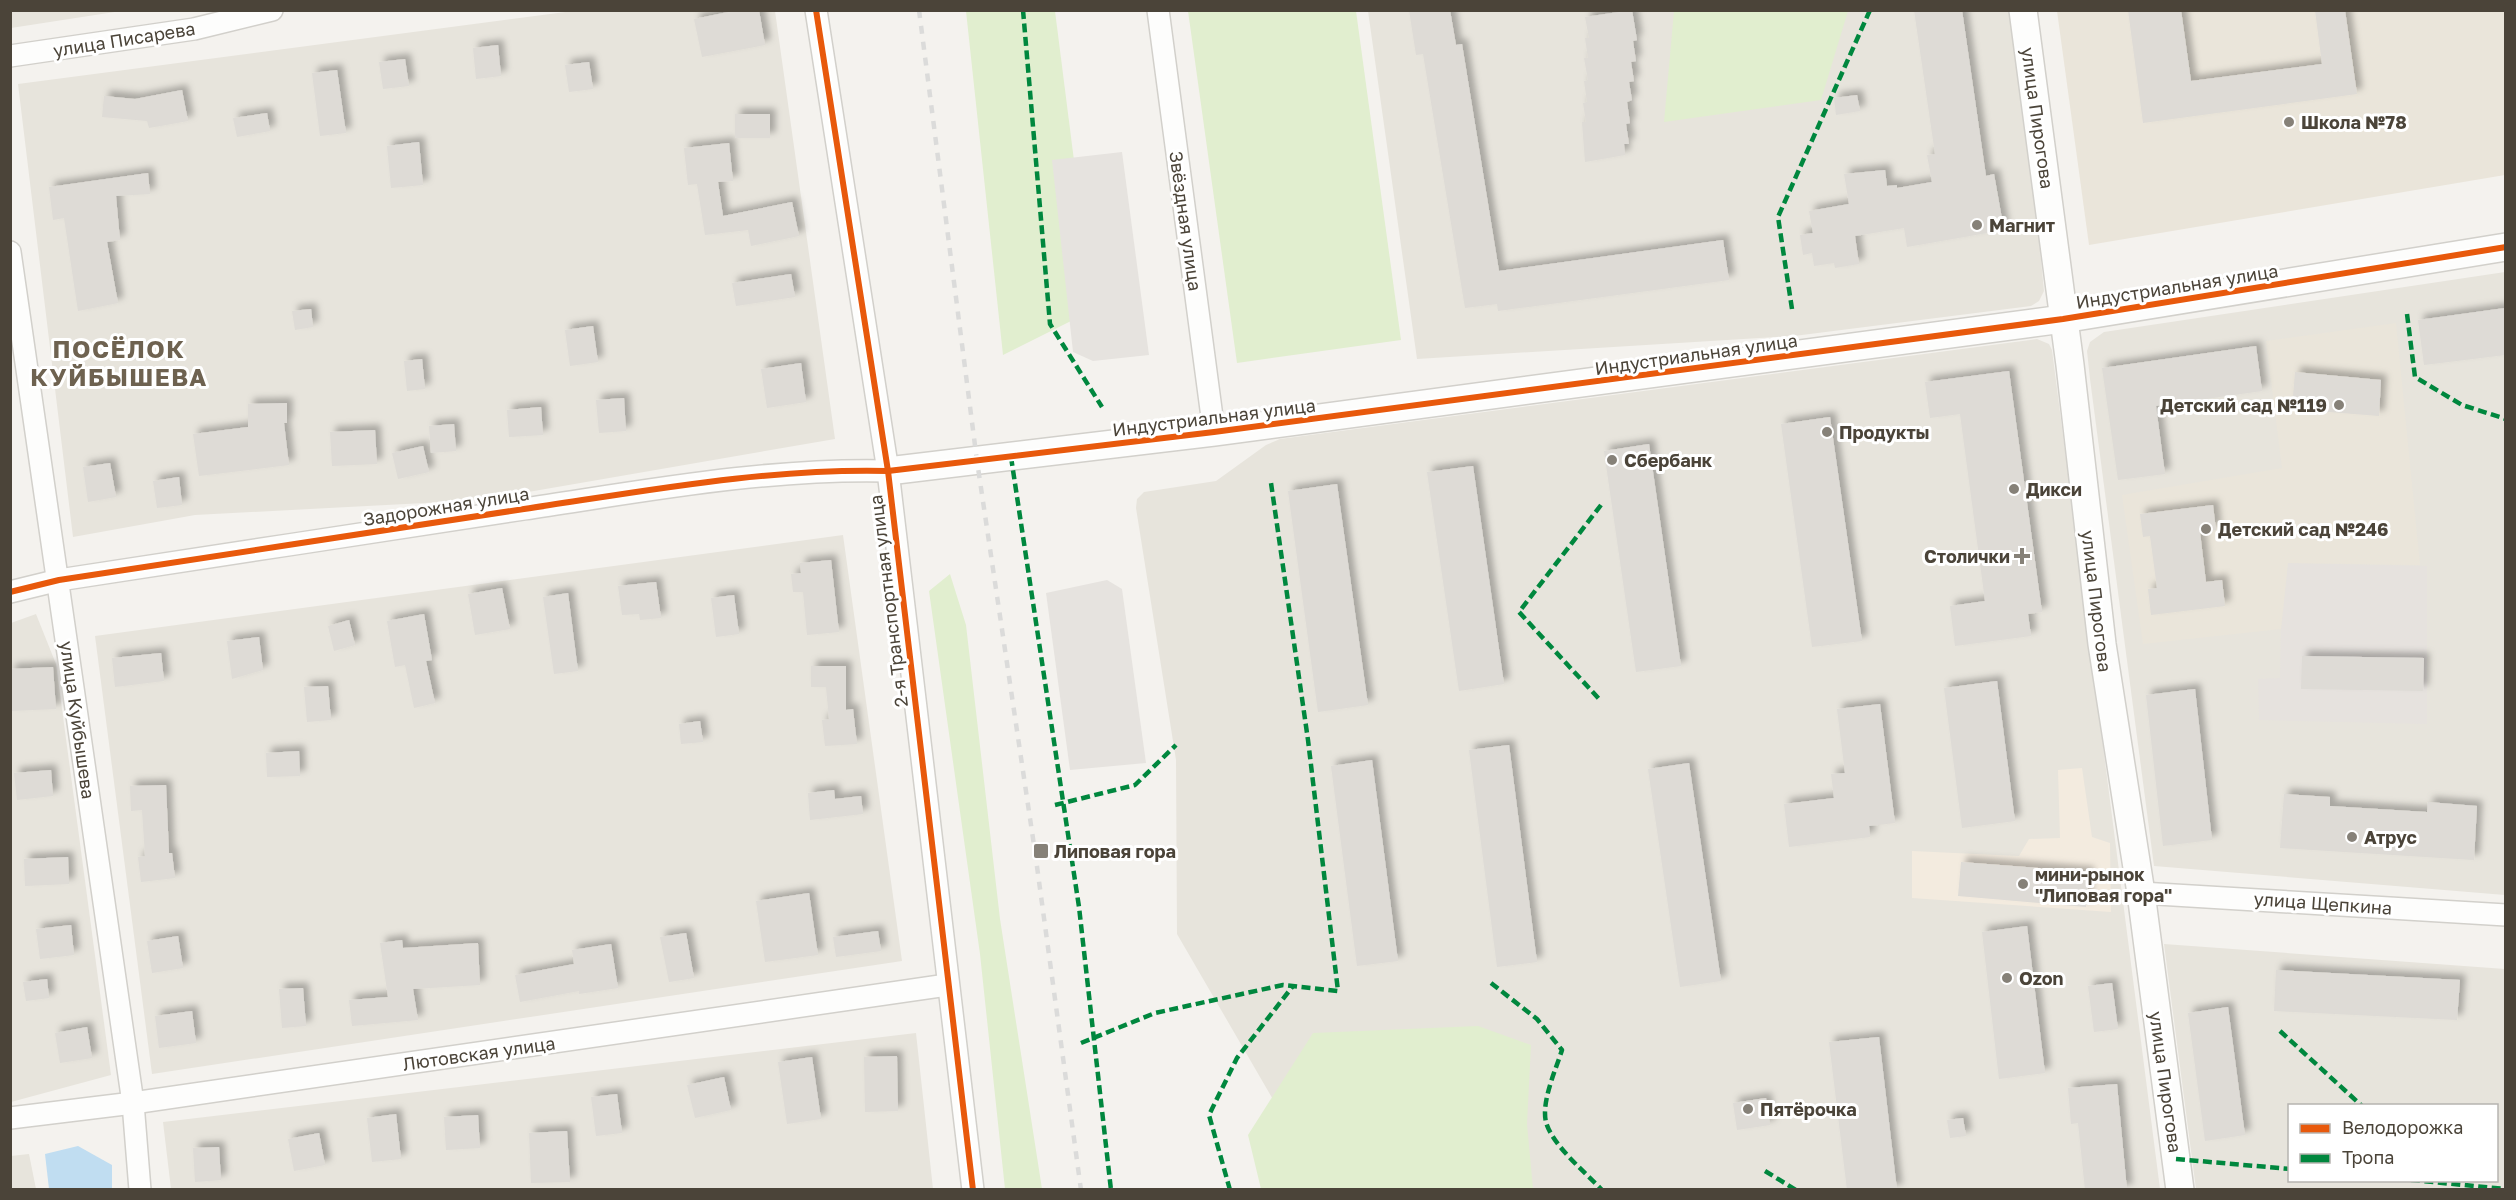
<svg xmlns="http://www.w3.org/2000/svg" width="2516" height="1200" font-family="'Golos Text',sans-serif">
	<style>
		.residential { fill: #e7e4dc; fill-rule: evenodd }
		.commercial { fill: #f3ebdf }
		.industrial { fill: #e6e2de }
		.education { fill: #eae5da }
		.green { fill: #e1eecf }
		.parking { fill: #e6e3df }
		.water { fill: #c0ddf1 }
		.building { fill: #dedbd6; filter: url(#shadow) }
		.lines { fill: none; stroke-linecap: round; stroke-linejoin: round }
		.minor-casing { stroke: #d2d0cb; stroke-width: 24 }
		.tertiary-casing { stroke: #d2d0cb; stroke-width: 30 }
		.minor { stroke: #fdfdfc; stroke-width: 21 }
		.tertiary { stroke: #fdfdfc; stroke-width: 27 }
		.rail { stroke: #dbdbda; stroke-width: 4.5; stroke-dasharray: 8 8; stroke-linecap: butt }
		.quiet { stroke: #00873e; stroke-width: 4.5; stroke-dasharray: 9 4.5; stroke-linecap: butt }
		.cycleway-casing { stroke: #fff; stroke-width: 10 }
		.cycleway { stroke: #e8590c; stroke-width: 6 }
		.poi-dot { fill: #868178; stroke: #fff; stroke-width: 2 }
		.labels { text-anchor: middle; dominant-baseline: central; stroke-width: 6; stroke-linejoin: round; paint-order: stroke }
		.street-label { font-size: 18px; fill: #4b4439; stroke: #fff }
		.poi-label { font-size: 18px; font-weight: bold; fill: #4b4439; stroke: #fff; text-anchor: start }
		.district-label { font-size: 24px; font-weight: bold; letter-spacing: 1.5px; fill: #6e6250; stroke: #fff }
	</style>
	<defs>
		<filter id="shadow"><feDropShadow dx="5.5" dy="-5.5" stdDeviation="3" flood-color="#0004"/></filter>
	</defs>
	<rect width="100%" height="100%" fill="#f4f2ee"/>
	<g class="residential">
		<polygon points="11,10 121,10 121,11 11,28"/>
		<polygon points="573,11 775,11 835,439 482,500 195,515 73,537 18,84"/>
		<polygon points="1368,11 2017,11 2044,291 2039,301 2031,306 1794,336 1417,359"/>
		<polygon points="2505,272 2505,895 2154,866 2090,379 2087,351 2090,342 2104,332"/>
		<polygon points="2037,339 2049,344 2052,350 2160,1189 1325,1189 1177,934 1176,760 1136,508 1137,499 1144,492 1216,481 1266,445 1280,439"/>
		<polygon points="843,535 902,961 152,1074 95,636"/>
		<polygon points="36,614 56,664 111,1075 11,1102 11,623"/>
		<path d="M 2164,944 L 2505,969 L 2505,1189 L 2196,1189 ZM 2290,1106 L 2496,1106 L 2496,1180 L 2290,1180 Z"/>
		<polygon points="916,1033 933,1189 171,1189 163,1122"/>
		<polygon points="29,1154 36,1189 11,1189 11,1156"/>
	</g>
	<polygon class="commercial" points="2082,768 2092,837 2110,843 2111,912 1912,898 1912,851 2019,856 2029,839 2060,838 2058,770"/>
	<polygon class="industrial" points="2288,563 2427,566 2427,724 2259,720 2258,679 2280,678 2281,629"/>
	<g class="education">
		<polygon points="2057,11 2505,11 2505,175 2089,245"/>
		<polygon points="2396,323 2420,565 2288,563 2281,629 2143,644 2122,495 2282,468 2266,341"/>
	</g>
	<g class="green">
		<polygon points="966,11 1055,11 1093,310 1003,355"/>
		<polygon points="1188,11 1356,11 1401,340 1237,363"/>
		<polygon points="1674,11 1674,10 1848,11 1821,100 1664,122"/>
		<polygon points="950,574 966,625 1000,919 1042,1189 1005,1189 980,954 929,591"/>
		<polygon points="1478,1026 1531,1045 1527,1124 1533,1189 1261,1189 1248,1135 1313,1033"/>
	</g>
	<g class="parking">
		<polygon points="1122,152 1149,355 1093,361 1073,352 1052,160"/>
		<polygon points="1107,580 1122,589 1146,763 1070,770 1046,593"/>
	</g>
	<polygon class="water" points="78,1146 112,1165 112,1189 49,1189 45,1154"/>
	<g class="building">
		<polygon points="738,10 759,10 765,45 702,57 694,19"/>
		<polygon points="1409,10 1450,10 1456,45 1462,44 1499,271 1723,240 1729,280 1498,311 1497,304 1465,308 1423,54 1416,55"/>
		<polygon points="1632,10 1637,40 1633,41 1636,61 1631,62 1634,81 1629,82 1632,100 1627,102 1630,123 1626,124 1629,144 1624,144 1625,155 1585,162 1582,122 1586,122 1583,103 1587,102 1584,81 1588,80 1584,58 1588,58 1585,38 1589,38 1585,17"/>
		<polygon points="1914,10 1962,10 1986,176 1994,174 2004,230 1907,247 1904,228 1855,236 1859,264 1835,268 1834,263 1814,266 1812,253 1803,255 1800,235 1813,233 1809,211 1849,204 1844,174 1885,170 1887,186 1897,185 1897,188 1932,182 1927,155 1935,154"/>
		<polygon points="2128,10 2181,10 2191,81 2322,64 2315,10 2345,10 2357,94 2143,123"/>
		<polygon points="498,45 501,76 476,79 473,48"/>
		<polygon points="405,59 409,86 383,89 379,62"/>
		<polygon points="589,62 593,89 569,92 565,65"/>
		<polygon points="337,70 346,133 320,136 312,73"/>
		<polygon points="182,90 188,121 149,128 147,121 102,117 104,96 135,99"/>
		<polygon points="1857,95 1860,111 1836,115 1834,98"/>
		<polygon points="267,113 270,131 237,137 233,118"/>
		<rect x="735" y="114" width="35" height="24"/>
		<polygon points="419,142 423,185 391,188 387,146"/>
		<polygon points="729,143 733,181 718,182 723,216 792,202 799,236 751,246 748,230 705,235 697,184 688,185 684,148"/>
		<polygon points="148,173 150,194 116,196 120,240 107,242 118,303 78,311 64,218 53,220 49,187"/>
		<polygon points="791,274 795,297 736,306 732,283"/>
		<polygon points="2505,308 2505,355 2424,365 2418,320"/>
		<polygon points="311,309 313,327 295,330 292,311"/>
		<polygon points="593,326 598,362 570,366 565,330"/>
		<polygon points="2256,346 2262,391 2156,406 2165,474 2118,480 2102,368"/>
		<polygon points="422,359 425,389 407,391 404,361"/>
		<polygon points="801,363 806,402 767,408 761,369"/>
		<polygon points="2009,371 2042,612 2028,614 2031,636 1955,646 1950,606 1985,601 1960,414 1930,418 1925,382"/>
		<polygon points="2295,372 2381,380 2379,416 2292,409"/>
		<polygon points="624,398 626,431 599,433 596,400"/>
		<polygon points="287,403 287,423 284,423 289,465 199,476 193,434 248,427 248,404"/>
		<polygon points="541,407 543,435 509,437 507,410"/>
		<polygon points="1830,417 1862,641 1812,647 1781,424"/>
		<polygon points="454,424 456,451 431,453 429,426"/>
		<polygon points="375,430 377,464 332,466 330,432"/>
		<polygon points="1649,444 1681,666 1636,672 1604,451"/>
		<polygon points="423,446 429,472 398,479 392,453"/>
		<polygon points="110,463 116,497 88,502 83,467"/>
		<polygon points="1473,466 1504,684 1459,691 1427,472"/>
		<polygon points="179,477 182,505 157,508 153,481"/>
		<polygon points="1337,484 1368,705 1318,712 1288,491"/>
		<polygon points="2213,505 2216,530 2200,532 2206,582 2222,580 2225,606 2151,615 2148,589 2157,588 2150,536 2143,537 2140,514"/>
		<polygon points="831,560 839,632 807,635 803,592 793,592 791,574 801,573 800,563"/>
		<polygon points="656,582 661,618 640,620 639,614 622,615 618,586"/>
		<polygon points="502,588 510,629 475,635 468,594"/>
		<polygon points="568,593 578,671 554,674 543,597"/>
		<polygon points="734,595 739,634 716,637 711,598"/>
		<polygon points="424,614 432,660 426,661 435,703 414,708 405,665 395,667 387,621"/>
		<polygon points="349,620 355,645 334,651 328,626"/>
		<polygon points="259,637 263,670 232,679 227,641"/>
		<polygon points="161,653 164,681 115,687 112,658"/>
		<polygon points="2302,656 2424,658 2423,691 2301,689"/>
		<polygon points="811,666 846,666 846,710 853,709 857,744 825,746 822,720 829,719 826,687 811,687"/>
		<polygon points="53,667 56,709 10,711 10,669"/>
		<polygon points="1997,681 2015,821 1962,828 1944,688"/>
		<polygon points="328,686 331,720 307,722 304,687"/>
		<polygon points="2195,689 2212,840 2163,846 2146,695"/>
		<polygon points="1880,704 1895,823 1869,826 1870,837 1789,847 1784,804 1834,798 1831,774 1845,773 1837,709"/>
		<polygon points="700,721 703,742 681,744 679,724"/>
		<polygon points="1509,745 1537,962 1497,967 1469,750"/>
		<polygon points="299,751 300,776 267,777 266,753"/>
		<polygon points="1372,760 1398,961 1357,966 1331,766"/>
		<polygon points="1689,763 1721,981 1680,987 1648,769"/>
		<polygon points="51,770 53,796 17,800 14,773"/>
		<polygon points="166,785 169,853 172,853 175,878 141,882 138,857 145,856 142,810 131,811 130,786"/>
		<polygon points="834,790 835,799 861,796 863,814 810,820 808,793"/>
		<polygon points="2284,794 2330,797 2330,806 2427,812 2428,802 2477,806 2474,860 2280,848"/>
		<polygon points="68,857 69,884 25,886 24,859"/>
		<polygon points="1961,862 2089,872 2086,907 1958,896"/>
		<polygon points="809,893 818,955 765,962 756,901"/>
		<polygon points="71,925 74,955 40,959 36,929"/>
		<polygon points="2027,926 2045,1073 1999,1079 1982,932"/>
		<polygon points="878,931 881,951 836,957 833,937"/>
		<polygon points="686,933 694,978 669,982 660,937"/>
		<polygon points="178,936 183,968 152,973 147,941"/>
		<polygon points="402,940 403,948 478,943 480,985 413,989 418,1020 352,1026 349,1000 388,997 380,943"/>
		<polygon points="611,944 618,988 579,994 579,991 520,1002 515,975 574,964 572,950"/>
		<polygon points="2276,970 2460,980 2457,1020 2274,1011"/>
		<polygon points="47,979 49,998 26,1001 23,982"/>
		<polygon points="2112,983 2118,1029 2094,1032 2088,986"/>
		<polygon points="303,988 306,1026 282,1028 279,989"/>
		<polygon points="2228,1007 2245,1135 2205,1141 2188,1013"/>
		<polygon points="192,1011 196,1043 159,1048 155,1016"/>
		<polygon points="87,1027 92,1058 60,1063 55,1033"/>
		<polygon points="1879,1037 1897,1190 1847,1190 1829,1042"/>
		<polygon points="897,1056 898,1111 865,1112 864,1057"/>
		<polygon points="812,1057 821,1119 787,1124 778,1062"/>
		<polygon points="724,1077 731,1110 695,1118 687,1085"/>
		<polygon points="2117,1084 2127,1190 2085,1190 2078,1123 2071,1124 2068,1088"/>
		<polygon points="617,1094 622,1133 596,1136 591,1097"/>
		<polygon points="1766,1098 1770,1125 1737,1130 1733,1103"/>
		<polygon points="396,1114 401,1159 372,1162 367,1118"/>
		<polygon points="478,1115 480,1148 446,1150 444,1117"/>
		<polygon points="1963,1118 1966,1136 1950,1138 1947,1120"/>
		<polygon points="567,1131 570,1182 531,1183 529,1133"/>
		<polygon points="319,1133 325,1165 294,1171 288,1139"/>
		<polygon points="219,1147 221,1180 195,1182 193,1148"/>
	</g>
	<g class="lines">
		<defs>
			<g id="minor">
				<polyline points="816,10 888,471 973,1190"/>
				<polyline points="1158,10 1214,432"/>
				<polyline points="10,56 194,29 272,10"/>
				<polyline points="10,252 133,1103 140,1190"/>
				<path d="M 10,592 L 59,580 C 214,556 369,533 524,509 C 645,491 766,468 888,471"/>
				<polyline points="2141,893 2506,915"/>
				<polyline points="10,1118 133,1103 947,985"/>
			</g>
			<g id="tertiary">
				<polyline points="2023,10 2070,365 2102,644 2141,893 2180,1190"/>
				<polyline points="888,471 1214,432 2063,319 2506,247"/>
			</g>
		</defs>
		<use href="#minor" class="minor-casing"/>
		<use href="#tertiary" class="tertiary-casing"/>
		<use href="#minor" class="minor"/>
		<use href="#tertiary" class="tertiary"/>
		<polyline class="rail" points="919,10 977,461 1035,852 1081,1190"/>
		<g class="quiet">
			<polyline points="1023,10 1050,324 1102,407"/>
			<polyline points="1792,309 1778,217 1870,10"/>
			<polyline points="2407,314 2415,377 2462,405 2506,419"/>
			<polyline points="1011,457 1079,907 1111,1190"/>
			<polyline points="1601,505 1519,612 1601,701"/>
			<polyline points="1055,805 1135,785 1176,745"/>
			<path d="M 1491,983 L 1537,1019 L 1562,1050 C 1556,1069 1541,1102 1546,1122 C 1552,1145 1585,1172 1602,1190"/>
			<polyline points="2280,1031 2362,1106"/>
			<polyline points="1081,1043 1155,1013 1283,985 1338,991 1308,740 1271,483"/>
			<polyline points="2176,1159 2290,1169"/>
			<polyline points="1765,1171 1796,1190"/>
			<polyline points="2411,1180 2506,1189"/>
			<polyline points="1230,1190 1209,1115 1237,1058 1293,986"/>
		</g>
		<defs>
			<g id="cycleway">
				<polyline points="816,10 888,471 973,1190"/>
				<path d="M 10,592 L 59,580 C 214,556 369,533 524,509 C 645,491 766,468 888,471 L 1214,432 L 2063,319 L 2506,247"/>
			</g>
		</defs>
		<use href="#cycleway" class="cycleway-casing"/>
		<use href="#cycleway" class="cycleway"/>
	</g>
	<g class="poi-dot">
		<circle cx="2289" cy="122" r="6"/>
		<circle cx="1977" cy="225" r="6"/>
		<circle cx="2339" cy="405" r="6"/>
		<circle cx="1827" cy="432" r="6"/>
		<circle cx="1612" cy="460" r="6"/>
		<circle cx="2014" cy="489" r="6"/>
		<circle cx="2206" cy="529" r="6"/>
		<path d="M2019 547h6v6h6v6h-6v6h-6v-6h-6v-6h6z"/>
		<circle cx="2352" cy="837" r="6"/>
		<rect x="1033" y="843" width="16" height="16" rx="3"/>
		<circle cx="2023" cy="884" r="6"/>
		<circle cx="2007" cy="978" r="6"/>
		<circle cx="1748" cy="1109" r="6"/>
	</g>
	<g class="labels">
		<g class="street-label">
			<text transform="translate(124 39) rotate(-9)">улица Писарева</text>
			<text transform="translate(2038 118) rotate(82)">улица Пирогова</text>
			<text transform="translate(1186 221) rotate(82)">Звёздная улица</text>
			<text transform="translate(2177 286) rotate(-9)">Индустриальная улица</text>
			<text transform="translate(1696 354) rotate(-8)">Индустриальная улица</text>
			<text transform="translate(1214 417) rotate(-7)">Индустриальная улица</text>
			<text transform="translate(446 506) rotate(-9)">Задорожная улица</text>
			<text transform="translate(888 601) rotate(-97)">2-я Транспортная улица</text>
			<text transform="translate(2097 601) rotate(83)">улица Пирогова</text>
			<text transform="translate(78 720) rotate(82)">улица Куйбышева</text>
			<text transform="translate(2323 903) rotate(4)">улица Щепкина</text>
			<text transform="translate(479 1053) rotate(-8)">Лютовская улица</text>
			<text transform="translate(2166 1082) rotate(82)">улица Пирогова</text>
		</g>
		<g class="poi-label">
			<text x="2301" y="122">Школа №78</text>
			<text x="1989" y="225">Магнит</text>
			<text x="2327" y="405" text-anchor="end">Детский сад №119</text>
			<text x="1839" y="432">Продукты</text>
			<text x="1624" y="460">Сбербанк</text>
			<text x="2026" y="489">Дикси</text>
			<text x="2218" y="529">Детский сад №246</text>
			<text x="2010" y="556" text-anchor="end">Столички</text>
			<text x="2364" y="837">Атрус</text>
			<text x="1054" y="851">Липовая гора</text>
			<text x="2035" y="874">мини-рынок<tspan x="2035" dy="21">"Липовая гора"</tspan></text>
			<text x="2019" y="978">Ozon</text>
			<text x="1760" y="1109">Пятёрочка</text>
		</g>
		<g class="district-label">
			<text x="119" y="348">ПОСЁЛОК<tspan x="119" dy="28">КУЙБЫШЕВА</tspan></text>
		</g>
	</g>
	<rect width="2516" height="1200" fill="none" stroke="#4b4439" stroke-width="24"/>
	<rect x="2288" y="1104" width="210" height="78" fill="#ffffff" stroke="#b7b4b0" stroke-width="1.5"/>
	<rect x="2300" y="1124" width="30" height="9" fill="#e8590c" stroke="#b7b4b0" stroke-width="1.5"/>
	<text x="2342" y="1134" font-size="18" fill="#4b4439">Велодорожка</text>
	<rect x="2300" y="1154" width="30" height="9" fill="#00873e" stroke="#b7b4b0" stroke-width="1.5"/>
	<text x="2342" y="1164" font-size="18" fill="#4b4439">Тропа</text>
</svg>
